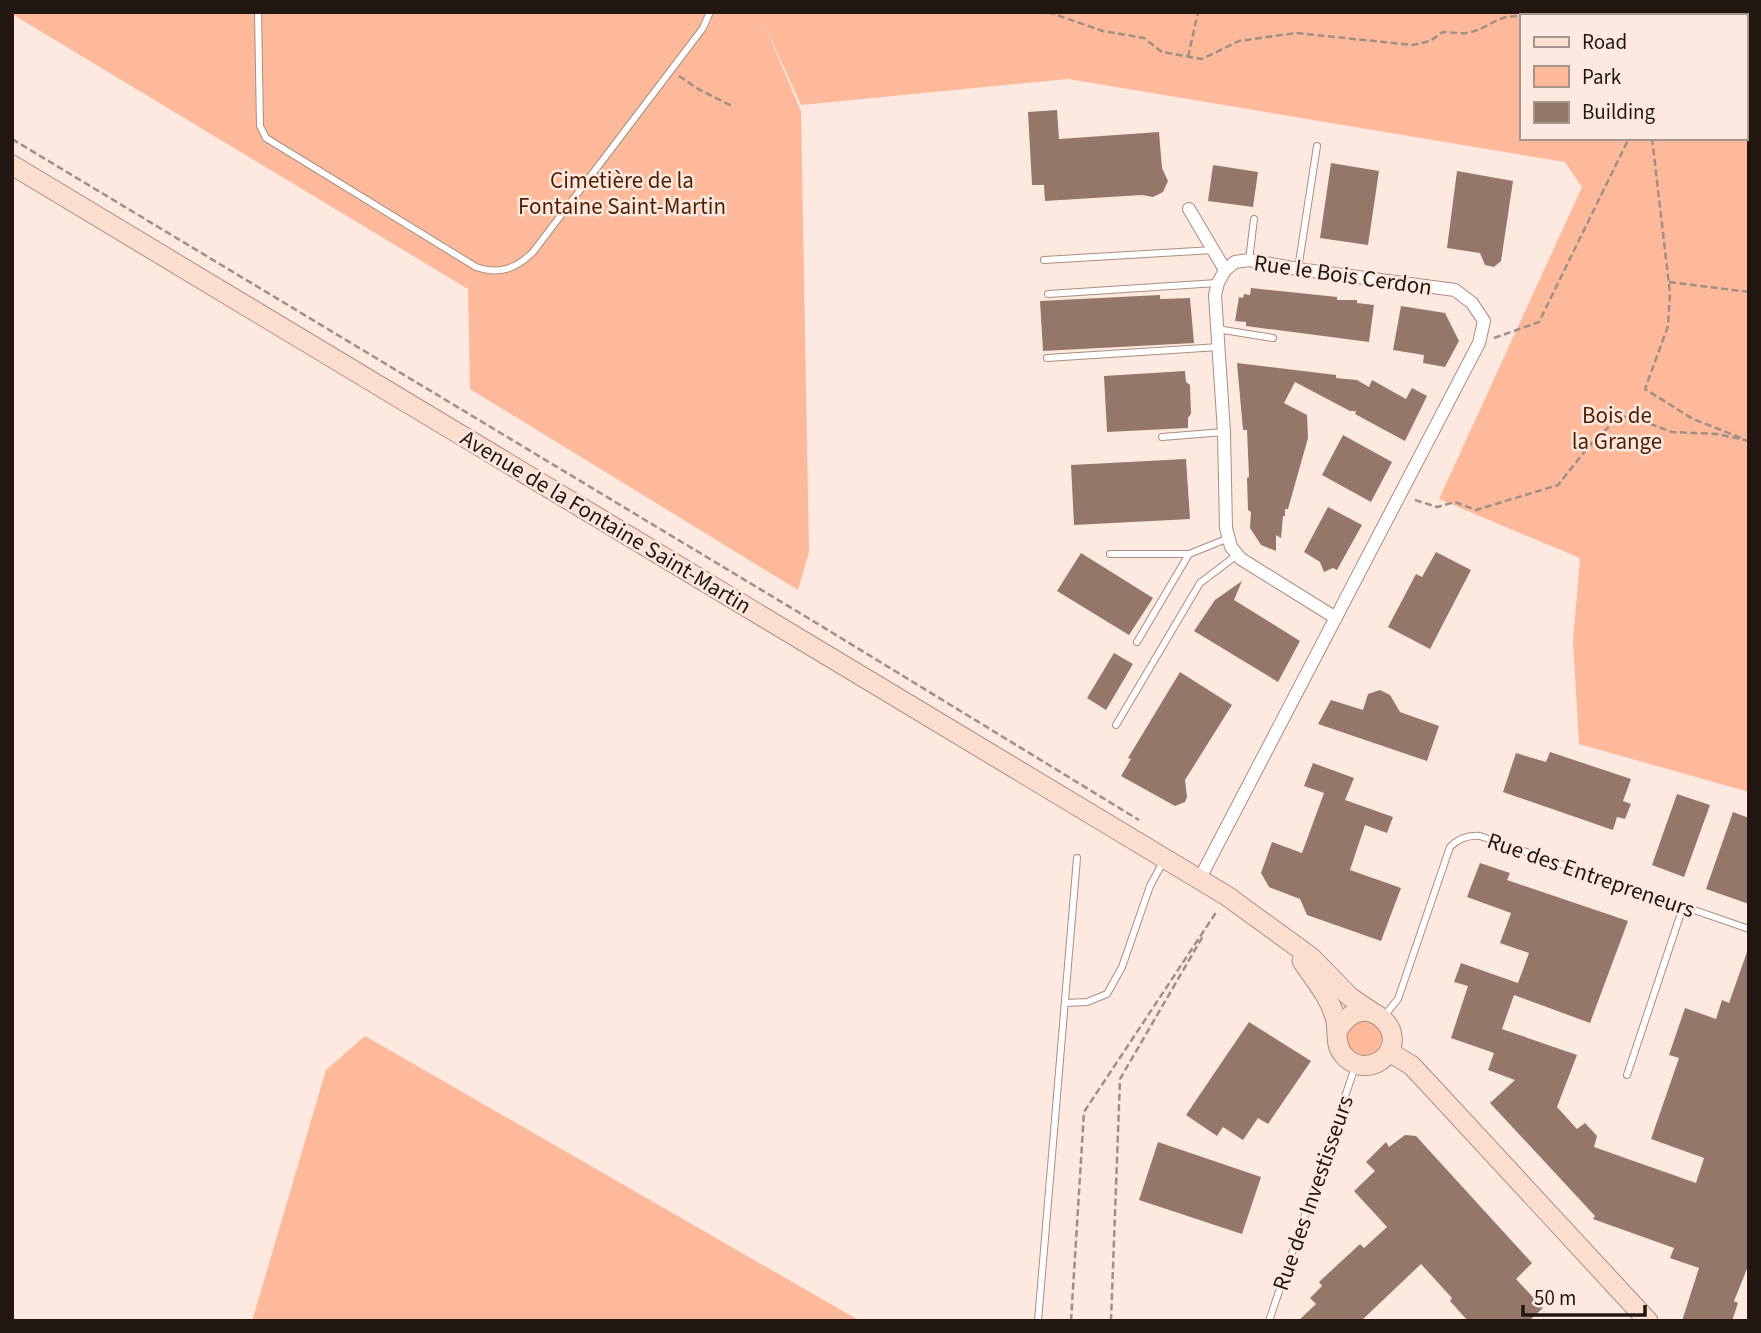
<svg xmlns="http://www.w3.org/2000/svg" width="1761" height="1333" font-family="'Source Sans 3',sans-serif">
	<style>
		.green { fill: #fdb999; fill-rule: evenodd }
		.building { fill: #947769 }
		.lines { fill: none; stroke-linecap: round; stroke-linejoin: round }
		.service-casing { stroke: #ac8d7f; stroke-width: 8 }
		.minor-casing { stroke: #ac8d7f; stroke-width: 14 }
		.secondary-casing { stroke: #ac8d7f; stroke-width: 21 }
		.path { stroke: #9f8f87; stroke-width: 2.5; stroke-dasharray: 7 3.5; stroke-linecap: butt }
		.service { stroke: #fff; stroke-width: 6 }
		.minor { stroke: #fff; stroke-width: 12 }
		.secondary { stroke: #fcdecf; stroke-width: 19 }
		.labels { text-anchor: middle; dominant-baseline: central; stroke-width: 5; stroke-linejoin: round; paint-order: stroke }
		.park-label { font-size: 23px; fill: #501f02; stroke: #fde9df }
		.street-label { font-size: 23px; fill: #221611; stroke: #fde9df }
	</style>
	<rect width="100%" height="100%" fill="#fde9df"/>
	<g class="green">
		<path d="M 12,12 L 1749,12 L 1749,792 L 1579,744 L 1573,641 L 1580,558 L 1439,499 L 1582,187 L 1565,162 L 1068,79 L 801,105 L 761,17 L 801,111 L 809,552 L 798,590 L 470,389 L 468,289 L 12,14 ZM 1521,16 L 1745,16 L 1745,138 L 1521,138 Z"/>
		<polygon points="1363,1018 1381,1027 1383,1040 1376,1052 1363,1057 1350,1051 1345,1033"/>
		<polygon points="365,1036 860,1321 252,1321 326,1070"/>
	</g>
	<g class="building">
		<polygon points="1057,110 1059,139 1159,132 1162,168 1168,181 1163,192 1153,197 1142,195 1045,201 1044,185 1032,185 1028,112"/>
		<polygon points="1331,163 1379,171 1368,245 1320,238"/>
		<polygon points="1213,165 1258,172 1253,207 1208,201"/>
		<polygon points="1457,171 1513,181 1501,261 1494,267 1485,265 1480,253 1447,248"/>
		<polygon points="1251,288 1337,297 1337,300 1357,300 1357,303 1374,305 1369,342 1246,326 1246,322 1235,321 1239,297 1243,298 1244,294 1250,295"/>
		<polygon points="1160,295 1160,299 1190,298 1194,343 1043,351 1040,301"/>
		<polygon points="1401,306 1445,313 1459,341 1445,367 1423,363 1424,355 1393,350"/>
		<polygon points="1237,363 1336,375 1336,378 1357,380 1369,387 1372,380 1406,399 1412,388 1427,396 1405,441 1355,414 1356,411 1350,411 1295,382 1284,403 1307,415 1308,438 1288,509 1285,509 1285,516 1283,516 1281,538 1276,535 1276,551 1261,545 1250,528 1251,512 1248,510 1247,478 1249,477 1247,430 1243,430"/>
		<polygon points="1185,371 1186,382 1190,385 1191,414 1188,418 1188,428 1107,432 1104,376"/>
		<polygon points="1343,435 1392,462 1371,502 1322,475"/>
		<polygon points="1186,459 1190,519 1074,525 1071,465"/>
		<polygon points="1328,507 1362,525 1337,570 1333,568 1324,572 1320,562 1304,552"/>
		<polygon points="1436,552 1471,570 1430,649 1388,627 1416,574 1422,577"/>
		<polygon points="1081,553 1153,598 1129,635 1057,591"/>
		<polygon points="1242,581 1234,600 1300,641 1278,682 1194,631 1215,600"/>
		<polygon points="1114,653 1133,664 1106,710 1087,698"/>
		<polygon points="1180,672 1232,705 1185,780 1187,797 1185,802 1175,806 1121,776 1131,759 1128,758"/>
		<polygon points="1380,690 1390,695 1400,712 1439,726 1427,761 1318,724 1331,700 1363,710 1368,694"/>
		<polygon points="1550,752 1631,779 1623,801 1631,804 1625,819 1617,817 1613,830 1503,792 1516,753 1546,762"/>
		<polygon points="1313,763 1354,778 1345,800 1393,817 1387,833 1365,825 1350,870 1401,888 1381,941 1307,915 1300,899 1269,887 1261,873 1272,842 1302,853 1324,793 1304,786"/>
		<polygon points="1677,794 1710,805 1684,877 1652,865"/>
		<polygon points="1733,812 1749,818 1749,904 1706,889"/>
		<polygon points="1480,863 1510,873 1507,880 1628,921 1590,1023 1514,995 1502,1029 1577,1055 1557,1107 1577,1129 1585,1123 1597,1136 1594,1147 1696,1183 1704,1158 1651,1139 1679,1058 1669,1055 1685,1008 1716,1019 1722,1000 1729,1003 1747,952 1749,952 1749,1264 1734,1301 1738,1303 1732,1321 1682,1321 1699,1268 1670,1258 1674,1248 1593,1219 1595,1216 1490,1103 1515,1080 1488,1070 1494,1053 1451,1038 1468,986 1454,982 1461,963 1518,983 1529,953 1500,943 1511,913 1467,897"/>
		<polygon points="1249,1022 1311,1061 1268,1124 1258,1118 1243,1140 1223,1127 1217,1136 1186,1115"/>
		<polygon points="1405,1135 1416,1136 1532,1263 1516,1279 1543,1308 1529,1321 1468,1321 1450,1301 1452,1298 1421,1264 1361,1321 1298,1321 1316,1304 1310,1298 1322,1286 1319,1282 1360,1244 1364,1248 1387,1227 1354,1191 1375,1171 1366,1162 1386,1142 1389,1147"/>
		<polygon points="1158,1142 1261,1177 1242,1234 1139,1200"/>
	</g>
	<g class="lines">
		<defs>
			<g id="service">
				<path d="M 258,12 L 260,126 L 266,138 L 476,267 C 499,275 516,269 533,252 L 703,28 L 710,12"/>
				<polyline points="1044,260 1213,250"/>
				<polyline points="1249,260 1254,219"/>
				<polyline points="1298,269 1317,146"/>
				<polyline points="1048,294 1217,283"/>
				<polyline points="1217,329 1273,338"/>
				<polyline points="1047,358 1219,347"/>
				<polyline points="1162,437 1224,432"/>
				<polyline points="1110,554 1189,554"/>
				<polyline points="1137,642 1189,554 1229,538"/>
				<polyline points="1116,725 1200,583 1237,555"/>
				<polyline points="1065,1003 1087,1002 1107,994 1122,967 1150,886 1163,862"/>
				<path d="M 1384,1016 L 1398,999 L 1450,847 C 1459,838 1468,835 1480,836 L 1749,929"/>
				<polyline points="1627,1075 1683,907"/>
				<polyline points="1038,1321 1077,858"/>
				<polyline points="1269,1321 1355,1067"/>
			</g>
			<g id="minor">
				<polyline points="1189,209 1225,270"/>
				<polyline points="1199,880 1479,343 1484,321 1472,303 1455,290 1298,269 1249,260 1235,262 1225,270 1218,283 1215,295 1224,432 1226,528 1231,547 1241,559 1336,618"/>
			</g>
			<g id="secondary">
				<polyline points="12,165 1227,896 1311,957 1350,997 1372,1012"/>
				<path d="M 1302,961 C 1314,979 1329,996 1335,1017 C 1339,1029 1334,1042 1342,1053 C 1346,1059 1352,1063 1359,1065 C 1366,1066 1374,1065 1380,1061 C 1416,1036 1364,984 1339,1029"/>
				<polyline points="1389,1052 1411,1065 1427,1082 1648,1321"/>
			</g>
		</defs>
		<use href="#service" class="service-casing"/>
		<use href="#minor" class="minor-casing"/>
		<use href="#secondary" class="secondary-casing"/>
		<g class="path">
			<path d="M 1048,12 L 1103,31 L 1144,38 L 1162,52 L 1202,59 L 1239,41 L 1296,33 L 1413,45 L 1430,41 L 1443,32 C 1450,32 1459,34 1466,33 C 1486,31 1500,12 1521,17"/>
			<polyline points="1689,16 1691,12"/>
			<polyline points="1745,50 1749,50"/>
			<polyline points="1188,57 1198,12"/>
			<polyline points="679,76 700,90 732,106"/>
			<polyline points="1652,138 1670,293 1668,326 1645,389 1693,419 1744,439"/>
			<polyline points="12,139 818,624 1139,820"/>
			<polyline points="1669,282 1749,292"/>
			<polyline points="1494,338 1539,322 1629,138"/>
			<polyline points="1415,500 1437,507 1455,502 1476,510 1558,485 1589,446 1616,420 1623,417 1632,417 1672,432 1717,434 1749,441"/>
			<polyline points="1071,1321 1084,1112 1217,911"/>
			<polyline points="1111,1321 1120,1079 1203,936"/>
		</g>
		<use href="#service" class="service"/>
		<use href="#minor" class="minor"/>
		<use href="#secondary" class="secondary"/>
	</g>
	<g class="labels">
		<g class="park-label">
			<text x="622" y="180">Cimetière de la<tspan x="622" dy="26">Fontaine Saint-Martin</tspan></text>
			<text x="1617" y="415">Bois de<tspan x="1617" dy="26">la Grange</tspan></text>
		</g>
		<g class="street-label">
			<text transform="translate(1343 275) rotate(8)">Rue le Bois Cerdon</text>
			<text transform="translate(606 522) rotate(31)">Avenue de la Fontaine Saint-Martin</text>
			<text transform="translate(1591 875) rotate(19)">Rue des Entrepreneurs</text>
			<text transform="translate(1313 1193) rotate(-71)">Rue des Investisseurs</text>
		</g>
	</g>
	<rect width="1761" height="1333" fill="none" stroke="#221611" stroke-width="28"/>
	<rect x="1520" y="14" width="228" height="126" fill="#fde9df" stroke="#a5958d" stroke-width="2"/>
	<rect x="1534" y="37" width="35" height="10" fill="#fcdecf" stroke="#a5958d" stroke-width="2"/>
	<text x="1582" y="49" font-size="21" fill="#221611">Road</text>
	<rect x="1534" y="66" width="35" height="21" fill="#fdb999" stroke="#a5958d" stroke-width="2"/>
	<text x="1582" y="84" font-size="21" fill="#221611">Park</text>
	<rect x="1534" y="102" width="35" height="21" fill="#947769" stroke="#a5958d" stroke-width="2"/>
	<text x="1582" y="119" font-size="21" fill="#221611">Building</text>
	<path d="M1523 1305v10h122v-10" fill="none" stroke="#221611" stroke-width="3.5"/>
	<text x="1534" y="1305" font-size="21" fill="#221611" stroke="#fde9df" stroke-width="5" paint-order="stroke">50 m</text>
</svg>
